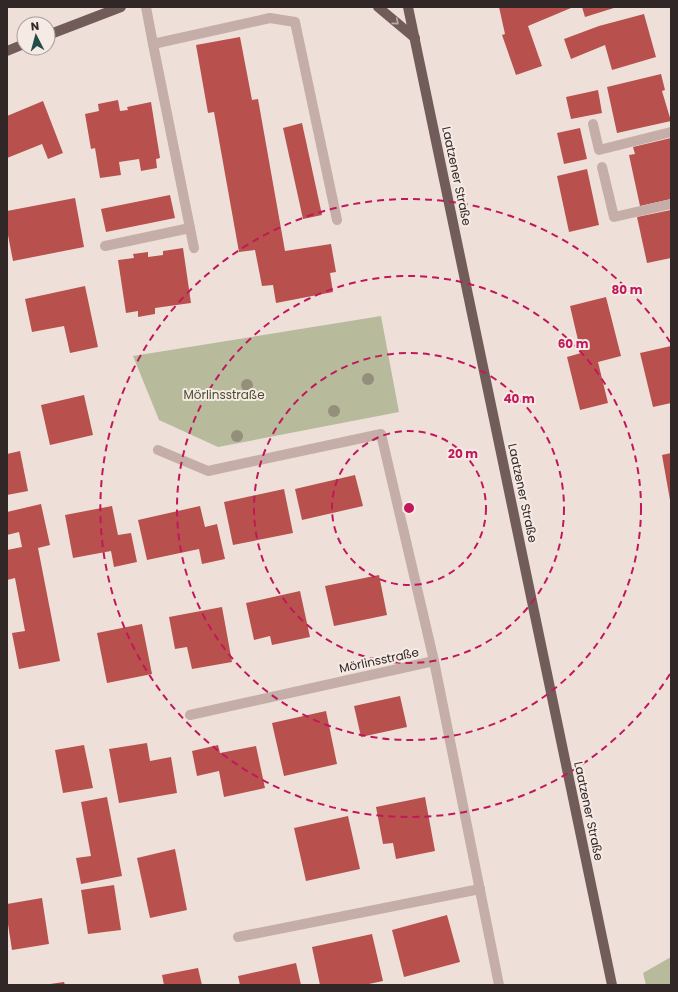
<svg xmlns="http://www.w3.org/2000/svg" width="678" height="992" font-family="Poppins,sans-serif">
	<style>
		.green { fill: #b7bb9b }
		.building { fill: #b8504d }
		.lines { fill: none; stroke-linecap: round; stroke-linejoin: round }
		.minor { stroke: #c4aea7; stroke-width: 10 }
		.major { stroke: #725c59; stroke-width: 10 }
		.tree { fill: #938f7a }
		.oneway { stroke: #bbaaa6 }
		.ring { fill: none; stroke: #c2185b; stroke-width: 2; stroke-dasharray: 7 5 }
		.labels { text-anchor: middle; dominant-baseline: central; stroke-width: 4; stroke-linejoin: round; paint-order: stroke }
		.street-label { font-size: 12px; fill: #312726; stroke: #f6eae5 }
		.park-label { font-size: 12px; fill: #484d2d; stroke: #f6eae5 }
		.centre { fill: #c2185b; stroke: #f6eae5; stroke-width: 2 }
		.ring-label { font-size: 12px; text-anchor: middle; font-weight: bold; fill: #c2185b; stroke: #f6eae5; stroke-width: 4; stroke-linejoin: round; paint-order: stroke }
	</style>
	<rect width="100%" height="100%" fill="#eee0d9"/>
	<g class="green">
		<polygon points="381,316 399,412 218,447 159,420 133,356"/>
		<polygon points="671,957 671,985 646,985 643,973"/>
	</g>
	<g class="building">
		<polygon points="499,7 570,7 571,8 528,26 542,66 516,75 502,35 505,34"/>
		<polygon points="582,7 617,7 585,17"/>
		<polygon points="644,14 656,57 612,70 605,45 571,59 564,39 599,26"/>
		<polygon points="240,37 252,100 258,99 285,251 331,244 336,272 330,273 333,292 276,303 273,285 262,286 255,250 239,252 214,112 208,113 196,45"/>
		<polygon points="661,74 665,90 662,91 671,121 617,133 607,87"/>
		<polygon points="598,90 602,113 571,119 566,97"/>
		<polygon points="118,100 120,111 128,110 127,107 151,102 160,158 156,159 157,168 141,171 139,159 119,162 121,175 100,178 95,148 91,149 85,114 99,111 98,104"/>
		<polygon points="43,101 63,153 48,159 42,144 7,158 7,116"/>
		<polygon points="302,123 322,215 303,219 283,128"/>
		<polygon points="580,128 587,159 564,164 557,133"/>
		<polygon points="671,138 671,199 640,206 629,155 635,154 633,147"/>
		<polygon points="587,169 599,225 569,232 557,176"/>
		<polygon points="170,195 175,218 106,232 101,209"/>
		<polygon points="75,198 84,247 13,261 7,230 7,211"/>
		<polygon points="671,210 671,258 647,263 637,217"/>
		<polygon points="183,248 191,303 155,308 155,314 138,317 138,311 126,313 118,260 134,258 133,254 148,252 148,257 163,255 163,251"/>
		<polygon points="85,286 98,347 70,353 64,326 32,332 25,299"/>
		<polygon points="606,297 621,356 598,362 608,403 580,410 567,357 581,353 570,306"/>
		<polygon points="671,346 671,403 653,407 640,353"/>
		<polygon points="84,395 93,435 50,445 41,405"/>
		<polygon points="20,451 28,491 7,495 7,454"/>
		<polygon points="671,453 671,500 670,500 662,455"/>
		<polygon points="355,475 363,506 302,520 295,489"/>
		<polygon points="284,489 293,533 233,545 224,502"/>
		<polygon points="41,504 50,545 38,548 60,661 19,669 12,633 25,631 15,578 7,580 7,550 22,547 19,532 7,535 7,512"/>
		<polygon points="112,506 118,535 131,533 137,562 114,567 111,551 73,558 65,515"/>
		<polygon points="200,506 205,527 217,524 225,559 202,564 199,549 147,560 138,520"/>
		<polygon points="379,575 387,615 334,626 325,586"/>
		<polygon points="300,591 310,637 272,645 270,636 254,640 246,603"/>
		<polygon points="222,607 232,662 192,669 187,647 175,649 169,617"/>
		<polygon points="142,624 152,674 107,683 97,633"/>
		<polygon points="400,696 407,727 361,737 354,706"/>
		<polygon points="326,711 337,764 284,776 272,723"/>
		<polygon points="147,743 150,761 171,757 177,793 119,803 109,749"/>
		<polygon points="84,745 93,788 63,793 55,750"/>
		<polygon points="218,745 220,753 256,746 265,788 224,797 219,771 197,776 192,751"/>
		<polygon points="107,797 122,876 81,884 76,858 91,856 81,802"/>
		<polygon points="425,797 435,851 396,859 393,843 383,844 376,807"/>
		<polygon points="348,816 360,869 306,881 294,828"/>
		<polygon points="175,849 187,910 150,918 137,858"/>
		<polygon points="114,885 121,930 88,934 81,890"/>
		<polygon points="42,898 49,944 12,950 7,918 7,904"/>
		<polygon points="447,915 460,962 404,977 392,930"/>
		<polygon points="372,934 383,981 364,985 320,985 312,947"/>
		<polygon points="296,963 301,985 240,985 238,976"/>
		<polygon points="198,968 202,985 164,985 162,975"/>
		<polygon points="64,982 65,985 50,985 50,984"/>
	</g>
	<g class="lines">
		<g class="minor">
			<polyline points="146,7 153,44 270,18 295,22 337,220"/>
			<polyline points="153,44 194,248"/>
			<polyline points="593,124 599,150 671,132"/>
			<polyline points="602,167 614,217 671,204"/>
			<polyline points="105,246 190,228"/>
			<polyline points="158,450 208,471 381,434 434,661 499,985"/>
			<polyline points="190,715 434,661"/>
			<polyline points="238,937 480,889"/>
		</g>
		<g class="major">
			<polyline points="378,7 415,38"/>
			<polyline points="408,7 612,985"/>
			<polyline points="48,35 121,7"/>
			<polyline points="7,51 24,44"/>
		</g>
	</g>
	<g class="tree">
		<circle cx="368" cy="379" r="6"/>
		<circle cx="247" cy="385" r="6"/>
		<circle cx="334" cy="411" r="6"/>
		<circle cx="237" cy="436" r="6"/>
	</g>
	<defs><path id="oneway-chevron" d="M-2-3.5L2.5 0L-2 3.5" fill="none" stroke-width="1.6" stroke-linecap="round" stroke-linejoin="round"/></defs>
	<use class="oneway" href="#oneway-chevron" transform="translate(396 22) rotate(40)"/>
	<g class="ring">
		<circle cx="409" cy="508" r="77"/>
		<circle cx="409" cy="508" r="155"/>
		<circle cx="409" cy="508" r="232"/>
		<path d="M670 674A309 309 0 1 1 670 342"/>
	</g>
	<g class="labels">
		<g class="street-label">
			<text transform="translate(457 176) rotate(78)">Laatzener Straße</text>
			<text transform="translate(523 493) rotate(78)">Laatzener Straße</text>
			<text transform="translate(379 660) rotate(-12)">Mörlinsstraße</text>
			<text transform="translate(589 811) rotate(78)">Laatzener Straße</text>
		</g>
		<g class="park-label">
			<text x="224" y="394">Mörlinsstraße</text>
		</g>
	</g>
	<circle cx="409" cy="508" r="6" class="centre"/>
	<g class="ring-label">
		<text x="627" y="294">80 m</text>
		<text x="573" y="348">60 m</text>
		<text x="519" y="403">40 m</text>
		<text x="463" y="458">20 m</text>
	</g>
	<rect width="678" height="992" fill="none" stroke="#312726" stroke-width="16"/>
	<g transform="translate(36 36) rotate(354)"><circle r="19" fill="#f6eae5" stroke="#a79c99"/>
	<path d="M0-3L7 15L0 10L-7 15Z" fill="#214e47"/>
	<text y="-6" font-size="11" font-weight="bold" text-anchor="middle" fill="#312726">N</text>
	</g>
</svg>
